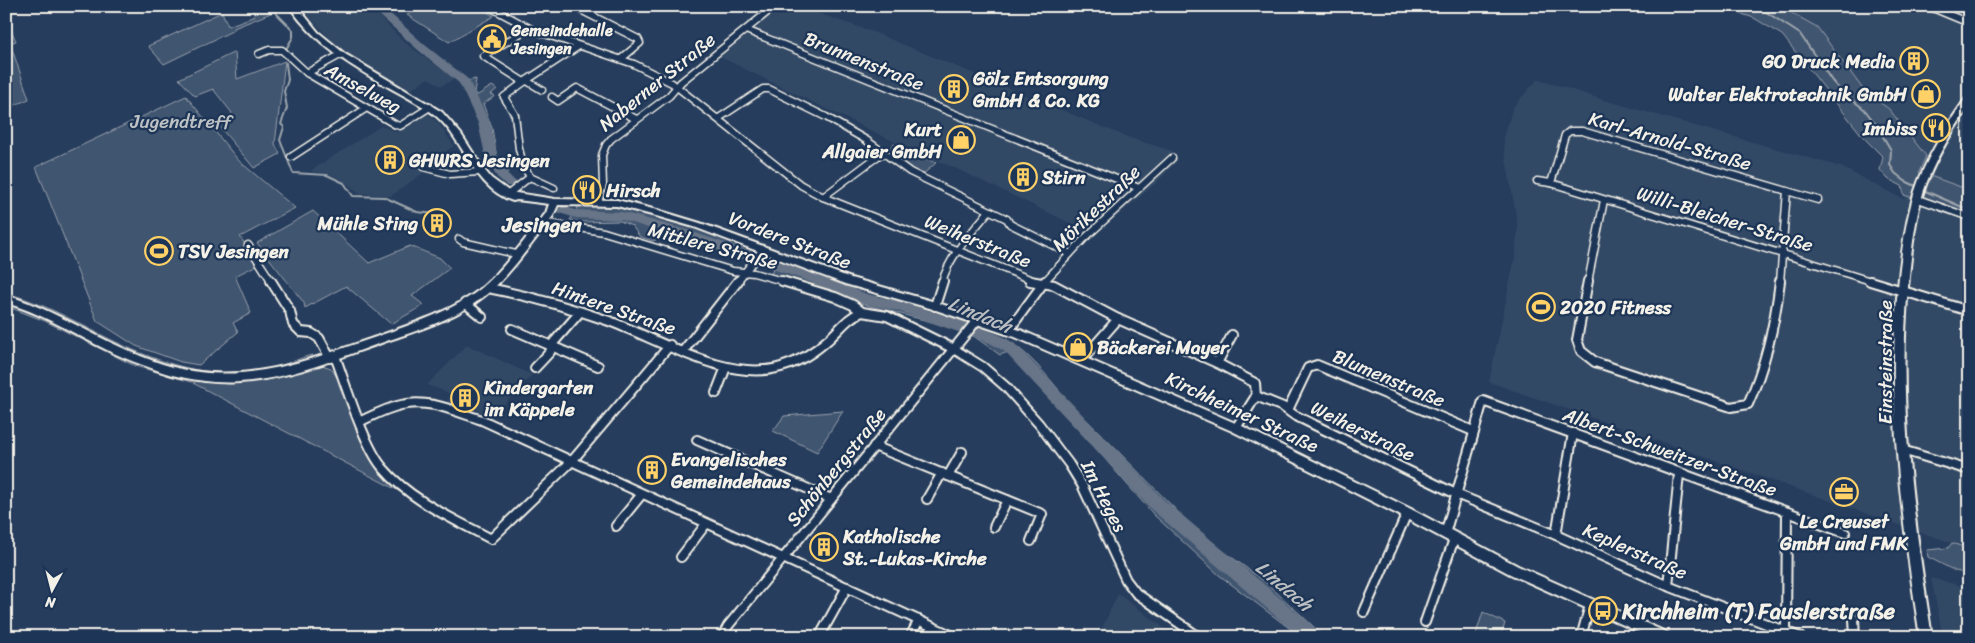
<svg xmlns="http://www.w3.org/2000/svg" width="1975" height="643" font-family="Sriracha,sans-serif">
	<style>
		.built { fill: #334966 }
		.green { fill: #40546f; stroke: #9aa2ac }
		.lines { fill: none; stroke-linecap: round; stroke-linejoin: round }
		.stream { stroke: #9fa7ae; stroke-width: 2 }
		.river { fill: #677588; fill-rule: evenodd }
		.street-far1-casing { stroke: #f4f1e8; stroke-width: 9 }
		.street-casing { stroke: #f4f1e8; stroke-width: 12 }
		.secondary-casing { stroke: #f4f1e8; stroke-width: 4 }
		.street-far1 { stroke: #1d3557; stroke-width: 6 }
		.street { stroke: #1d3557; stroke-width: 8 }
		.secondary { fill: #1d3557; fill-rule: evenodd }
		.labels { text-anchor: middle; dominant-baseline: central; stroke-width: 4.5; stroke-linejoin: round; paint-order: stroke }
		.far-poi-label { font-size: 16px; font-weight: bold; fill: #f4f1e8; stroke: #1d3557; text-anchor: start }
		.street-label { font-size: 19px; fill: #f4f1e8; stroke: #1d3557 }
		.poi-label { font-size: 19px; font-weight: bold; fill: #f4f1e8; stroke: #1d3557; text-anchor: start }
		.park-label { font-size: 19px; fill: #bec2c4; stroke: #1d3557 }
		.water-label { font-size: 20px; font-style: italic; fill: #bcbfc2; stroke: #1d3557 }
		.quarter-label { font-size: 21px; font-weight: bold; fill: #f4f1e8; stroke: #1d3557 }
		.near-poi-label { font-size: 22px; font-weight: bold; fill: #f4f1e8; stroke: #1d3557; text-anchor: start }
	</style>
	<rect width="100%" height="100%" fill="#263d5d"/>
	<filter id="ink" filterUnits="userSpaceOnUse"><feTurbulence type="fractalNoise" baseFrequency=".02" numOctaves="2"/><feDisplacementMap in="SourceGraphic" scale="10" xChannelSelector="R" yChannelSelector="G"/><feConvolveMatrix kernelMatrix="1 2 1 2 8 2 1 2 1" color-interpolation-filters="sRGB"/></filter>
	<g filter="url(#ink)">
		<g class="built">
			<polygon points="299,6 369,6 405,43 455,79 441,86 428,78 410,90 356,60 340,49"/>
			<polygon points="774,6 797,6 873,32 1127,137 1172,151 1178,160 1156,183 1095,235 955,168 903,146 714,54"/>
			<polygon points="1773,6 1969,6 1969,190 1933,178 1969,217 1969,549 1489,382 1515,257 1518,227 1504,147 1504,137 1513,107 1538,79 1604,100 1841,167 1905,200 1904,195 1910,197 1925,156 1889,109 1865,92 1817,27 1788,11"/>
			<polygon points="427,113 439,124 454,146 418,170 423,173 391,196 360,193 339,178 326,173 310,171 381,126 397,132"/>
			<polygon points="467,345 532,375 489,420 483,418 485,413 447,401 452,394 427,385"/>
			<polygon points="1931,578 1969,588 1969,637 1943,637"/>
			<polygon points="1118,594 1175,636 1174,637 1098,637"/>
		</g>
		<g class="green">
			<polygon points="251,6 282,6 283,8 234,28 234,30 164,64 148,46 222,12 228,26 255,16"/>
			<polygon points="424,6 476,6 494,16 449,42 407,15"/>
			<polygon points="1718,6 1773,6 1788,11 1817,27 1865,92 1889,109 1926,156 1919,172 1969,190 1969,217 1904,195 1902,186 1888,179 1880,170 1883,157 1864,138 1782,35 1754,18"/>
			<polygon points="6,18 16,41 10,43 29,99 10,107 10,111 6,112"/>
			<polygon points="235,52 237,79 285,61 275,144 280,154 254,168 218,125 228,121 232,113 213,89 195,96 179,79"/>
			<polygon points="476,79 474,93 478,95 492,86 497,89 491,94 495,96 483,104 492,128 497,158 508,172 504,175 494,159 485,123 466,81"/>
			<polygon points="186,96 239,161 295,208 240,237 259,264 235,276 251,313 233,323 238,332 199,365 181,362 136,346 97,321 36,167"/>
			<polygon points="894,144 936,163 921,176 883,153"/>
			<path d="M 579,206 C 639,203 696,228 751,249 L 751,255 L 717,242 L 708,248 L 666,235 L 653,241 L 640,237 L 632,226 L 620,221 L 580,222 L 570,220 Z"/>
			<polygon points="313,211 369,263 410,246 440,258 450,268 412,296 424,305 391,324 346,286 305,308 304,303 257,243"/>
			<polygon points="774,267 874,303 877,298 959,322 963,330 870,306 771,274"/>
			<path d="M 6,293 C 37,301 63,315 90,329 C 134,352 181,373 231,373 C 250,372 270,370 288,363 C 296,361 304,356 313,355 C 303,364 287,365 275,369 C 220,383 163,369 113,344 C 78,327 44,306 6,296 Z"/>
			<polygon points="6,302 16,305 196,379 192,382 135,366 45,321 6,306"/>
			<path d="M 984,332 C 1016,337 1039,367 1059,390 L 1049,395 L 1008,352 L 1000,355 L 975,337 Z"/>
			<path d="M 322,365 L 331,368 L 341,384 L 379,469 L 399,491 L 193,383 C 203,376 219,384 231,384 C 263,382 292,374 322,365 Z"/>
			<polygon points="843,411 817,452 773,431 784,416"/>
			<polygon points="1088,421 1199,533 1264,581 1325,637 1301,637 1219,575 1154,515 1077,427"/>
			<polygon points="1952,543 1969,549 1969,574 1955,571 1928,557 1927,550 1948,548"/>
			<polygon points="1483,612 1505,623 1501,637 1475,637"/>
		</g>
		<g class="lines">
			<g class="stream">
				<polyline points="269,6 293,30 293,37 285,51"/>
				<polyline points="1750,6 1763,10 1800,34 1832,81 1842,92 1864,109 1875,123 1891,150 1890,165 1895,173 1905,181 1918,187"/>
				<polyline points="286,63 288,80 284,91 287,108 281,124 284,127 280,140 293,173 327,175 344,183 353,196 384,197 417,212 435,214"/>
				<polyline points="1923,190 1969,210"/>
			</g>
			<g class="river">
				<polygon points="380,7 384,8 425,45 468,79 490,123 498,159 505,171 517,183 515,186 507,186 497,177 486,159 478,123 459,83 417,49 376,12 375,10"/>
				<polygon points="563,206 576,210 622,212 687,230 815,274 867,294 898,301 963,321 1000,335 1014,343 1164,500 1319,631 1321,637 1300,637 1152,510 1004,351 990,343 898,311 860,303 805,280 678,237 622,220 576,218 559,213 557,210"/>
			</g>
			<defs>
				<g id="street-far1">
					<polyline points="488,6 533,30 634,64 672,83 801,185 823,197 1037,282"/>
					<polyline points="573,6 638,39 640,43 621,59"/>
					<polyline points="1928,6 1969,23"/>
					<polyline points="529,28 483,56 524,82 504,97 515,115 519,149 523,164 530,177 554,188"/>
					<polyline points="746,30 1139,188"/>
					<polyline points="259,54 269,50 282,50 307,73 396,125 400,126 430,107"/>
					<polyline points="307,73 340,55"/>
					<polyline points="527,81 542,90"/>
					<polyline points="524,82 579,46"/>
					<polyline points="552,97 558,101 577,88 636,119"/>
					<polyline points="719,118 763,89 769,89 826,117 866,140 910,172 1007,219 1010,224 1070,254"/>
					<polyline points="291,157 365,109"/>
					<polyline points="423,167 450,174 479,172"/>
					<polyline points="1537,181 1551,183 1874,282"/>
					<polyline points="1551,183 1565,135 1570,131 1582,131 1787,191 1780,282"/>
					<polyline points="1787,191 1818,200"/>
					<polyline points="507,195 530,177"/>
					<polyline points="823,197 882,153"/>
					<polyline points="1918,199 1969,217"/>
					<polyline points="598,202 603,185 602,155 606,145 611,139 669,96 681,82 775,6"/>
					<polyline points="542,222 604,232 733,271 754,273 786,282"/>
					<polyline points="459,239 463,242 516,254"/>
					<polyline points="248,245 272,282"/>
					<polyline points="737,282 763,249"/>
					<path d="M 942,282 C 950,255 971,233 989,211"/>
					<polyline points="1044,282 1084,239 1172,158"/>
					<polyline points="1588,282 1604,200"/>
				</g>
				<g id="street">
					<polyline points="271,281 290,311 293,324 301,332 311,333 319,338 330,358"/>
					<polyline points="782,281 835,297 853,305 862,312 887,316 954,349 983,367 1006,387 1039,424 1069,464 1082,485 1126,580 1136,593 1199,637"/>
					<polyline points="1030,281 1054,285 1118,319 1217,363 1255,383 1256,396 1283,407 1294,415 1456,494 1556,535 1668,586 1800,637"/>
					<path d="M 1588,281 L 1577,340 L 1581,351 L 1595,362 L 1731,407 L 1748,404 C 1766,364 1775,324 1780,281"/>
					<polyline points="1870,281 1969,311"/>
					<path d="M 488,288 C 529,296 569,307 609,321 C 659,339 727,383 781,367 C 799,362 817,350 830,338 C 841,328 848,317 862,312"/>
					<polyline points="465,303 482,317"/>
					<polyline points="935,306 943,281"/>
					<polyline points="512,329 598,366"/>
					<polyline points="1009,330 1045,281"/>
					<polyline points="684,350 738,281"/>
					<path d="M 335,356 C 346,385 364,446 383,468 C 411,501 454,519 491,539 L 572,461 L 670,345"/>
					<polyline points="1082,360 1118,319"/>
					<polyline points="1217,363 1232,335"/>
					<polyline points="535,368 550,352 554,342 580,312"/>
					<polyline points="716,393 726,367"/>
					<polyline points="1288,410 1308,368 1317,365 1473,431"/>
					<path d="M 361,421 C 374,415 387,408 401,405 C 429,398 456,412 482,420 L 955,637"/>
					<polyline points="1236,428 1256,396"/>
					<polyline points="697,440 831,499"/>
					<polyline points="874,446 1042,514 1031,541"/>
					<polyline points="1902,450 1969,470"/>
					<polyline points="948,476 962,452"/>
					<polyline points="927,499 942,473"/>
					<polyline points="616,526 642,494"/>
					<polyline points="994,527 1007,500"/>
					<polyline points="1445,534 1483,401 1845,533"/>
					<polyline points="1556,535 1573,433"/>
					<polyline points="681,557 706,524"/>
					<polyline points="1668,586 1679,474"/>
					<polyline points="1364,612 1407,513"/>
					<polyline points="1854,619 1855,637"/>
					<polyline points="1425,622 1454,539"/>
					<polyline points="1786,631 1787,512"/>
					<polyline points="821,634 847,587"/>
					<polyline points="722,637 728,626 978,319"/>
					<polyline points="910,637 919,620"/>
					<polyline points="1581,637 1590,605"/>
				</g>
				<g id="secondary">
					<path d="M 289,6 L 297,6 L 318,32 L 345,54 L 442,112 L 461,134 L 483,168 L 491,178 L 510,192 L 555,199 L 617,200 L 657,210 L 700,223 L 851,278 L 935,302 L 1023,331 L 1240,425 L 1411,509 L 1518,566 L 1668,633 L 1670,637 L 1650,637 L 1510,574 L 1403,517 L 1232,431 L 1015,337 L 933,309 L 845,284 L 694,227 L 656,216 L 617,206 L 558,205 L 553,216 C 534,240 510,275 487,294 C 457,319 418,330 381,343 C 336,359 289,379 240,382 C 217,384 194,380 172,375 C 146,367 120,357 95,344 C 66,329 38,312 6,303 L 6,295 C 65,313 114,351 173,367 C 246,386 308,360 376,337 C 411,324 449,313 479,290 C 502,272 527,236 546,213 L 549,204 L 517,200 L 513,201 C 473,188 465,140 435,115 C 422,105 406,97 392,89 C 351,66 317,46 289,6 Z"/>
					<path d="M 1969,97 L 1969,107 C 1950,134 1933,162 1923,193 C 1914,223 1911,256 1908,287 C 1897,404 1914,521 1932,637 L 1920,637 C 1902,521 1886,404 1898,287 C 1901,256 1905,224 1914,194 C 1925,159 1945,128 1966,98 Z"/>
				</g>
			</defs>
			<use href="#street-far1" class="street-far1-casing"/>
			<use href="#street" class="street-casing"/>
			<use href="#secondary" class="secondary-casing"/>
			<use href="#street-far1" class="street-far1"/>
			<use href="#street" class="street"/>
			<use href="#secondary" class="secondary"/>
		</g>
	</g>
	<defs>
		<symbol id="civic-ring" viewBox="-11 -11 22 22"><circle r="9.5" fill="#1d3557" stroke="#ffd166" stroke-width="1.5"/><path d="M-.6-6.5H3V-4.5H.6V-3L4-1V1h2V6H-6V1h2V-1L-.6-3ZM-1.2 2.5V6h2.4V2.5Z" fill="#ffd166"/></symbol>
		<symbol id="building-ring" viewBox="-11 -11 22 22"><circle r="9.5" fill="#1d3557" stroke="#ffd166" stroke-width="1.5"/><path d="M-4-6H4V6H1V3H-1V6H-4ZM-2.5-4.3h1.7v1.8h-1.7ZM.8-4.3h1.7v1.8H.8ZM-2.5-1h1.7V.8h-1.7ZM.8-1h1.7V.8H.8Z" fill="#ffd166"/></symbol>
		<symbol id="shop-ring" viewBox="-11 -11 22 22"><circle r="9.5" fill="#1d3557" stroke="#ffd166" stroke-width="1.5"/><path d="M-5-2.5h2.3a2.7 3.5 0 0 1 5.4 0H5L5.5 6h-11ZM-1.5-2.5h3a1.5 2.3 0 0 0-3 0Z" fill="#ffd166"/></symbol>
		<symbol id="restaurant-ring" viewBox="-11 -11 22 22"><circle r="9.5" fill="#1d3557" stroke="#ffd166" stroke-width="1.5"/><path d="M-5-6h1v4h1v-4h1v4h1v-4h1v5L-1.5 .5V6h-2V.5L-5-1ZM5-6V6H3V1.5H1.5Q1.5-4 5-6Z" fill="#ffd166"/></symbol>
		<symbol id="stadium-ring" viewBox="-11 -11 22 22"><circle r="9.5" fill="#1d3557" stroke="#ffd166" stroke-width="1.5"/><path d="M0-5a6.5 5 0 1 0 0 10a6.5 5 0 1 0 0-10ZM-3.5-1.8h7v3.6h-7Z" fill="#ffd166"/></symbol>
		<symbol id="office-ring" viewBox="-11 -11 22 22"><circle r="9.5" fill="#1d3557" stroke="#ffd166" stroke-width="1.5"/><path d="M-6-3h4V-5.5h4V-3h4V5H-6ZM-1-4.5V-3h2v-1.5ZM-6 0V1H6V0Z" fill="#ffd166"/></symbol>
		<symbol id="bus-ring" viewBox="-11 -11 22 22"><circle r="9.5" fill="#1d3557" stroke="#ffd166" stroke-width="1.5"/><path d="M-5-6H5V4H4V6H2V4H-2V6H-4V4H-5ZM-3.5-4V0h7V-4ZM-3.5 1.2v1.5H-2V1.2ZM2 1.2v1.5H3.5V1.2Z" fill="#ffd166"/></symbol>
	</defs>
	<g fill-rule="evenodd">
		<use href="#civic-ring" x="476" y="23" width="32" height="32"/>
		<use href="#building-ring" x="1898" y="45" width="32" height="32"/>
		<use href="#building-ring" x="938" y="73" width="32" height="32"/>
		<use href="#shop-ring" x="1910" y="78" width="32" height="32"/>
		<use href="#restaurant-ring" x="1920" y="112" width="32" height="32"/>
		<use href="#shop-ring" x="945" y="124" width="32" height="32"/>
		<use href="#building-ring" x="374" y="144" width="32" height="32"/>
		<use href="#building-ring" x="1007" y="161" width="32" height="32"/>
		<use href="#restaurant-ring" x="571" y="174" width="32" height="32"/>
		<use href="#building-ring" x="421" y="207" width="32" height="32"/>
		<use href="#stadium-ring" x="143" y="235" width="32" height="32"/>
		<use href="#stadium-ring" x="1525" y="291" width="32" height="32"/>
		<use href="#shop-ring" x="1062" y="331" width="32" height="32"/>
		<use href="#building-ring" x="449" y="382" width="32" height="32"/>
		<use href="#building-ring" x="636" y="454" width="32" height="32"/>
		<use href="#office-ring" x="1828" y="476" width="32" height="32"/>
		<use href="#building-ring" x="808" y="531" width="32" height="32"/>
		<use href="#bus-ring" x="1587" y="595" width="32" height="32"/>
	</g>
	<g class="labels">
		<g class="far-poi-label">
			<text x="511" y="30">Gemeindehalle<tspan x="511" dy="18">Jesingen</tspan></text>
		</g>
		<g class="street-label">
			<text transform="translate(864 61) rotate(22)">Brunnenstraße</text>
			<text transform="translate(657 82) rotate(-39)">Naberner Straße</text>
			<text transform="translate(363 88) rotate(29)">Amselweg</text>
			<text transform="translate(1670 141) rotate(16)">Karl-Arnold-Straße</text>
			<text transform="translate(1096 208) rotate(-44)">Mörikestraße</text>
			<text transform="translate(1725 219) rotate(17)">Willi-Bleicher-Straße</text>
			<text transform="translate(790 240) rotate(21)">Vordere Straße</text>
			<text transform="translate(978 241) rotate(22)">Weiherstraße</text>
			<text transform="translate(713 246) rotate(15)">Mittlere Straße</text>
			<text transform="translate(614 308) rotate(19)">Hintere Straße</text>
			<text transform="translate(1885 362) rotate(-90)">Einsteinstraße</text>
			<text transform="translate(1389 378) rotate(23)">Blumenstraße</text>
			<text transform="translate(1242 412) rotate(25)">Kirchheimer Straße</text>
			<text transform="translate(1363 431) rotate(26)">Weiherstraße</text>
			<text transform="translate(1670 452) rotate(20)">Albert-Schweitzer-Straße</text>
			<text transform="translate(836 467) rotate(-51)">Schönbergstraße</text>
			<text transform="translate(1104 496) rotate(63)">Im Heges</text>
			<text transform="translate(1635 551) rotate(24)">Keplerstraße</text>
		</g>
		<g class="poi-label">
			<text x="1895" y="61" text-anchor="end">GO Druck Media</text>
			<text x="973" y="78">Gölz Entsorgung<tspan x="973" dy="22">GmbH &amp; Co. KG</tspan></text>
			<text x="1907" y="94" text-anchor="end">Walter Elektrotechnik GmbH</text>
			<text x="1917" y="128" text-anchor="end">Imbiss</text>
			<text x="942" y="129" text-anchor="end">Kurt<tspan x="942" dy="22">Allgaier GmbH</tspan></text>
			<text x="409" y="160">GHWRS Jesingen</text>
			<text x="1042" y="177">Stirn</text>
			<text x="606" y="190">Hirsch</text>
			<text x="418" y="223" text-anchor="end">Mühle Sting</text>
			<text x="178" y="251">TSV Jesingen</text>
			<text x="1560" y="307">2020 Fitness</text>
			<text x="1097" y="347">Bäckerei Mayer</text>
			<text x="484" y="387">Kindergarten<tspan x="484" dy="22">im Käppele</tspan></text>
			<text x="671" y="459">Evangelisches<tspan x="671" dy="22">Gemeindehaus</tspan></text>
			<text x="1844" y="521" text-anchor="middle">Le Creuset<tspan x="1844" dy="22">GmbH und FMK</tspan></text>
			<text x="843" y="536">Katholische<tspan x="843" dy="22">St.-Lukas-Kirche</tspan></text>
		</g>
		<g class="park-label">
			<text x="181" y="121">Jugendtreff</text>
		</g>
		<g class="water-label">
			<text transform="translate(980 315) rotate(22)">Lindach</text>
			<text transform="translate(1284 586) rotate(40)">Lindach</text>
		</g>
		<g class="quarter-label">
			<text x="542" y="225">Jesingen</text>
		</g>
		<g class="near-poi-label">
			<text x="1622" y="611">Kirchheim (T) Fauslerstraße</text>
		</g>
	</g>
	<rect width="1975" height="643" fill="none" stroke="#1d3557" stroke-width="25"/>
	<rect x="12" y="12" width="1950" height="618" fill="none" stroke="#f4f1e8" stroke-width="2" filter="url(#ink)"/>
	<g transform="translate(52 590) rotate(187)" stroke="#1d3557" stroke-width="4" paint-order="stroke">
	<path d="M0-4L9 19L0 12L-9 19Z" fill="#f4f1e8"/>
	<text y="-8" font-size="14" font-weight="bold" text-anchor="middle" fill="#f4f1e8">N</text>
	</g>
</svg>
